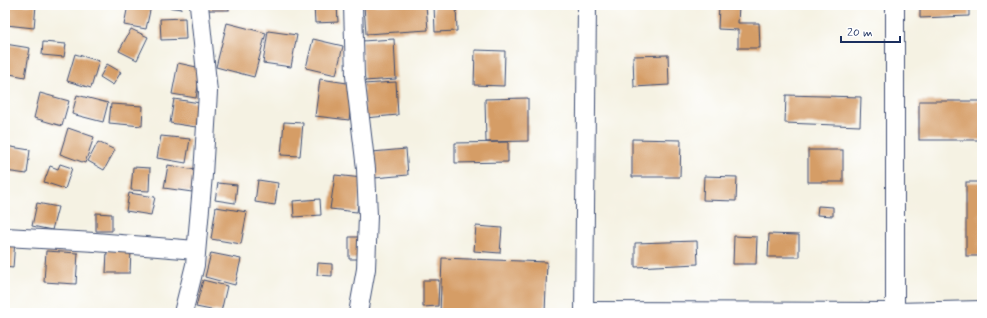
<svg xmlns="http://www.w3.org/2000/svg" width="987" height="318" font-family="Mynerve,sans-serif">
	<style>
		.building { fill: #d59d66 }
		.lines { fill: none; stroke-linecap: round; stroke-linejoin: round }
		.street-casing { stroke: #3c4c72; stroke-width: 20 }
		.street { stroke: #fff; stroke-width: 18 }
	</style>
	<rect width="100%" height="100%" fill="#fff"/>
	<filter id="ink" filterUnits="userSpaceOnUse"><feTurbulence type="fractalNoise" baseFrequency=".025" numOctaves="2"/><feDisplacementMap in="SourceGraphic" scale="8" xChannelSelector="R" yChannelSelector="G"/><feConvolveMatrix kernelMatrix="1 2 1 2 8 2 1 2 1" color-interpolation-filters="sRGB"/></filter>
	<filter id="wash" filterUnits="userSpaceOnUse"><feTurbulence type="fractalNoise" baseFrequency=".012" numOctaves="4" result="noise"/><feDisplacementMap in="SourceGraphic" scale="16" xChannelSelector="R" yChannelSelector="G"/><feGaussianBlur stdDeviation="0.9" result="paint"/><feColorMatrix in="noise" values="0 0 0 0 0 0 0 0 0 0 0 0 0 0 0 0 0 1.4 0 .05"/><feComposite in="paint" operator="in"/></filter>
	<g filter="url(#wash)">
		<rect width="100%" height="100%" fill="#f5f2e3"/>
		<g id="blocks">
			<g class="building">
				<polygon points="8,5 36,5 34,28 6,25"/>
				<polygon points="128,5 151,6 146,29 124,25"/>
				<polygon points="160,5 181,5 181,9 160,6"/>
				<rect x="206" y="5" width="23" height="5"/>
				<polygon points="314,5 337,5 338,22 315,23"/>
				<polygon points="364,5 426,5 428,30 366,34"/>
				<polygon points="434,5 456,5 457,31 435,32"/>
				<polygon points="719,5 739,5 738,23 759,23 760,48 738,48 738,30 718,29"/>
				<polygon points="920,5 969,5 969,16 920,18"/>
				<polygon points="185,18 186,39 161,40 160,19"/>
				<polygon points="227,23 266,33 254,77 216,67"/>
				<polygon points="131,29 148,37 137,60 119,51"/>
				<polygon points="268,31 297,35 291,67 263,63"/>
				<polygon points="313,39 343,46 336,75 306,68"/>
				<polygon points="394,39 396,79 364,81 362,41"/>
				<polygon points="43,42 66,44 64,57 42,55"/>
				<polygon points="5,44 30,48 25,77 5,73"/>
				<polygon points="475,50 505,51 504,86 474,85"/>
				<polygon points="75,54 99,61 91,88 67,81"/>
				<polygon points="668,55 669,85 634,87 633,56"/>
				<polygon points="178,63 201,68 196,98 172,94"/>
				<polygon points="107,64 121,72 113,85 100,77"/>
				<polygon points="320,79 354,84 349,120 315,116"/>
				<polygon points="396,82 398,115 365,118 363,84"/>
				<polygon points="40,93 69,101 62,126 34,118"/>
				<polygon points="77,95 108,103 103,122 72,114"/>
				<polygon points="786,95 861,97 860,126 785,123"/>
				<polygon points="528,98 528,141 486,142 485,99"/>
				<polygon points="174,99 200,103 196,127 170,123"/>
				<rect x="919" y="101" width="63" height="39"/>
				<polygon points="111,104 143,106 142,126 109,123"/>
				<polygon points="284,122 303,123 300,156 281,155"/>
				<polygon points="68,128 94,137 85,163 60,154"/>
				<polygon points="161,136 190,139 186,163 157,158"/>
				<polygon points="632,139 681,140 680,177 632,177"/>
				<polygon points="98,142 115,150 104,170 88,161"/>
				<polygon points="508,142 508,162 455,163 455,143"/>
				<polygon points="5,146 30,150 27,174 5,171"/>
				<polygon points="406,149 408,175 374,178 372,152"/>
				<rect x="808" y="150" width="35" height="32"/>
				<polygon points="60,164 72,168 65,189 44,182 50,166 58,169"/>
				<polygon points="168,165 195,170 192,192 164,188"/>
				<polygon points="133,167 150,168 149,191 131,190"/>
				<polygon points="335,175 362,178 357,212 330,209"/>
				<polygon points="704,176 737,177 736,201 703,200"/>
				<polygon points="258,180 278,183 275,205 255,202"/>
				<rect x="966" y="182" width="16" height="74"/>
				<polygon points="218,183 237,185 235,203 215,200"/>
				<polygon points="129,193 155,197 151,215 126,211"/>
				<polygon points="320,199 321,215 294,217 293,201"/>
				<polygon points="37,203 58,207 52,230 32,226"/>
				<polygon points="818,206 833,207 833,216 817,215"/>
				<polygon points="216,207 247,212 241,244 211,239"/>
				<polygon points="96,213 112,214 112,231 96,231"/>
				<polygon points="476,226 502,228 500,253 474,251"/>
				<polygon points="769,234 799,235 799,257 768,257"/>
				<polygon points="734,236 757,237 756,264 733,264"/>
				<polygon points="349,237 361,237 362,259 349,259"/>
				<polygon points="5,239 15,240 13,268 5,267"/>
				<polygon points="697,241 698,264 635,267 635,243"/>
				<polygon points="107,250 131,250 130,273 106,273"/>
				<polygon points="46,251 78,253 76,284 44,282"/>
				<polygon points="211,253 241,259 235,285 205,277"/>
				<polygon points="442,258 547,262 545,313 440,313"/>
				<polygon points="318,263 332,264 332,276 317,275"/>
				<polygon points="203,280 227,286 221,312 196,307"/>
				<polygon points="423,280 439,280 438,306 423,307"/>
			</g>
		</g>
	</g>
	<g filter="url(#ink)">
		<use href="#blocks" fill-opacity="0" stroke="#3c4c72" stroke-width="1"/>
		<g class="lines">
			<defs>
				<g id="street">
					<polyline points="353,5 355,76 366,169 368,216 366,269 358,313"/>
					<polyline points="895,5 895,313"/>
					<polyline points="5,237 95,242 196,250"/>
					<polyline points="584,311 895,312 982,310"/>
					<polyline points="183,313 195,265 203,175 208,92 199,5"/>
					<polyline points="584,313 587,5"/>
				</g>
			</defs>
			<use href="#street" class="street-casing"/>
			<use href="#street" class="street"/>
		</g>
	</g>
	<rect width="987" height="318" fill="none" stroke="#fff" stroke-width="20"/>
	<path d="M841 36v6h59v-6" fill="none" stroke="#1b2f5e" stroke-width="2"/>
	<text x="847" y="36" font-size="12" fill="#1b2f5e" stroke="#ffffff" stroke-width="3" paint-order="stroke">20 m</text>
</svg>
